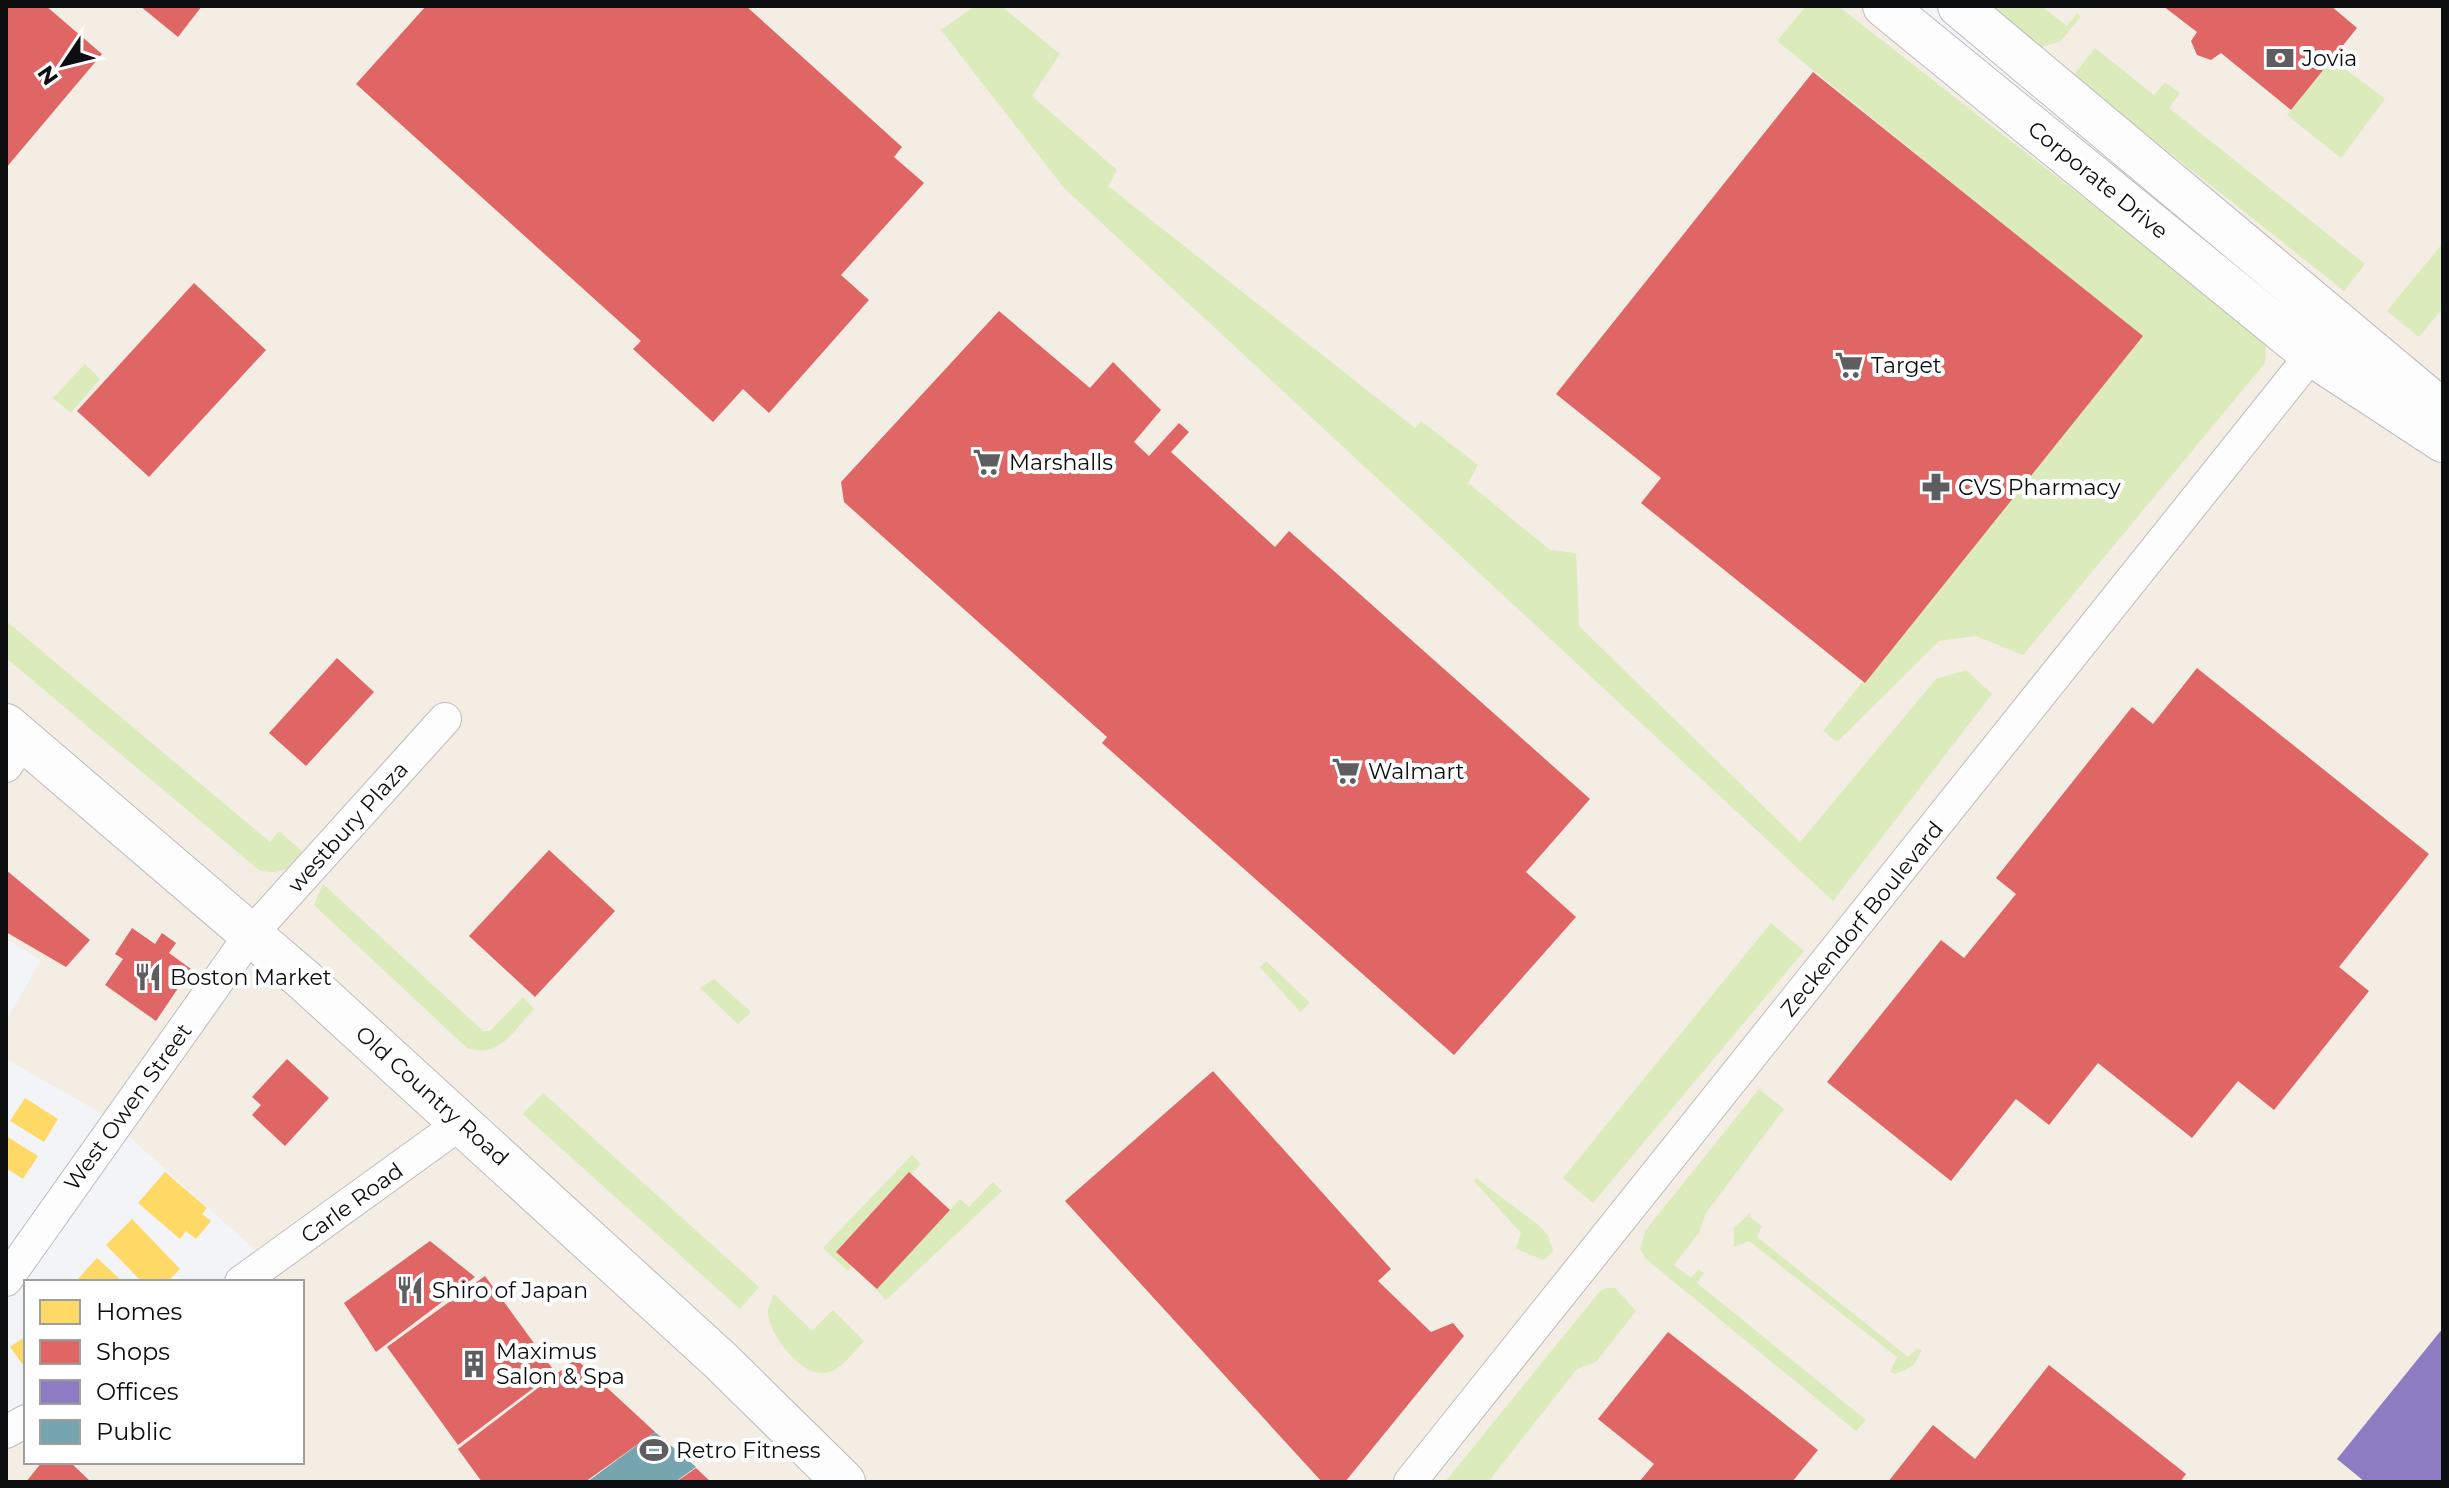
<svg xmlns="http://www.w3.org/2000/svg" width="2449" height="1488" font-family="Montserrat,sans-serif">
	<style>
		.commercial { fill: #f3ede4 }
		.green { fill: #dbebbb }
		.homes { fill: #ffd966 }
		.shops { fill: #e06666 }
		.offices { fill: #8e7cc3 }
		.public { fill: #76a5af }
		.lines { fill: none; stroke-linecap: round; stroke-linejoin: round }
		.minor-casing { stroke: #bcbcbf; stroke-width: 34 }
		.major-casing { stroke: #bcbcbf; stroke-width: 44 }
		.minor { stroke: #fdfdfe; stroke-width: 32 }
		.major { stroke: #fdfdfe; stroke-width: 42 }
		.labels { text-anchor: middle; dominant-baseline: central; stroke-width: 8; stroke-linejoin: round; paint-order: stroke }
		.poi-label { font-size: 22px; fill: #0d0e0f; stroke: #fff; text-anchor: start }
		.street-label { font-size: 22px; fill: #0d0e0f; stroke: #fff }
	</style>
	<rect width="100%" height="100%" fill="#f3f4f7"/>
	<polygon class="commercial" points="6,6 1884,6 2312,354 2339,321 1959,6 2443,6 2443,1482 6,1482 6,1437 26,1426 26,1462 302,1462 302,1282 253,1282 274,1267 106,1116 6,1059 6,1021 41,960 6,939"/>
	<g class="green">
		<polygon points="975,6 1001,6 1060,54 1032,96 1117,170 1108,186 1415,428 1421,421 1478,465 1468,483 1550,550 1576,553 1579,626 1800,842 1936,679 1966,670 1992,694 1833,901 1064,188 941,30"/>
		<polygon points="1806,6 1838,6 2266,340 2265,363 2023,655 1976,636 1939,641 1837,742 1823,731 2142,336 1777,41"/>
		<polygon points="1986,6 2041,6 2067,26 2077,13 2081,16 2061,41 2039,48"/>
		<polygon points="2095,48 2154,95 2165,82 2180,93 2169,108 2365,264 2344,291 2073,76"/>
		<polygon points="2332,59 2385,99 2341,158 2287,115"/>
		<polygon points="2443,243 2443,308 2419,337 2387,311"/>
		<polygon points="85,364 100,379 71,413 53,398"/>
		<path d="M 6,621 L 270,842 L 279,831 L 305,854 C 290,868 280,876 259,870 L 6,658 Z"/>
		<path d="M 323,884 L 483,1031 L 490,1031 L 523,997 L 534,1009 C 514,1030 500,1059 467,1048 L 314,905 Z"/>
		<polygon points="1771,923 1804,951 1593,1203 1563,1178"/>
		<polygon points="1266,961 1310,1003 1300,1012 1260,967"/>
		<polygon points="714,979 751,1012 738,1024 700,988"/>
		<polygon points="1759,1089 1784,1109 1706,1213 1699,1233 1674,1265 1691,1278 1699,1269 1704,1273 1697,1283 1866,1420 1856,1431 1645,1258 1640,1249 1645,1231"/>
		<polygon points="543,1093 759,1287 740,1309 523,1114"/>
		<polygon points="912,1155 921,1164 836,1252 851,1266 848,1271 823,1248"/>
		<polygon points="1476,1178 1537,1224 1548,1235 1553,1251 1544,1260 1516,1249 1521,1233 1474,1181"/>
		<polygon points="993,1182 1002,1191 886,1300 866,1279 890,1275 960,1199 969,1207"/>
		<polygon points="1751,1212 1750,1217 1762,1226 1757,1237 1908,1357 1916,1349 1922,1350 1913,1366 1895,1374 1890,1372 1897,1357 1749,1241 1734,1247 1734,1228"/>
		<polygon points="1607,1288 1615,1288 1636,1311 1596,1362 1577,1369 1488,1482 1445,1482 1600,1291"/>
		<path d="M 774,1294 L 812,1331 L 833,1310 L 864,1341 C 854,1351 841,1371 825,1373 C 802,1377 768,1334 768,1312 C 768,1306 772,1300 774,1294 Z"/>
	</g>
	<g class="homes">
		<polygon points="25,1098 58,1119 44,1142 10,1121"/>
		<polygon points="6,1136 38,1156 23,1179 6,1168"/>
		<polygon points="165,1172 207,1208 202,1214 211,1221 196,1239 186,1231 180,1239 138,1203"/>
		<polygon points="132,1219 180,1269 167,1282 142,1282 106,1245"/>
		<polygon points="97,1258 123,1282 75,1282"/>
		<polygon points="26,1336 26,1369 10,1347"/>
	</g>
	<g class="shops">
		<polygon points="6,6 46,6 102,54 6,168"/>
		<polygon points="140,6 202,6 178,37"/>
		<polygon points="426,6 746,6 902,147 894,157 924,183 841,275 869,300 769,413 743,389 713,422 633,349 641,341 356,84"/>
		<polygon points="2163,6 2331,6 2357,28 2291,110 2221,53 2211,60 2197,55 2191,41 2197,32"/>
		<polygon points="1813,72 2143,336 1865,683 1641,503 1661,478 1556,394"/>
		<polygon points="194,283 266,350 149,477 77,411"/>
		<polygon points="999,311 1090,388 1113,362 1161,410 1134,442 1149,456 1179,423 1189,432 1171,452 1275,547 1289,531 1590,799 1526,872 1576,917 1454,1055 1102,743 1107,737 844,502 841,482"/>
		<polygon points="337,658 374,692 306,766 269,733"/>
		<polygon points="2197,668 2429,854 2339,967 2369,991 2274,1110 2238,1081 2192,1138 2098,1063 2049,1125 2016,1099 1951,1181 1827,1082 1941,940 1964,958 2016,894 1996,878 2132,707 2153,724"/>
		<polygon points="549,850 615,911 535,997 469,936"/>
		<polygon points="6,870 90,940 66,967 6,932"/>
		<polygon points="132,928 155,944 162,933 176,943 169,953 191,969 156,1021 105,985 123,959 115,954"/>
		<polygon points="287,1059 329,1098 285,1146 252,1115 261,1105 252,1097"/>
		<polygon points="1213,1071 1391,1269 1378,1281 1431,1332 1453,1323 1464,1336 1345,1482 1322,1482 1065,1201"/>
		<polygon points="909,1172 950,1210 877,1289 836,1252"/>
		<polygon points="430,1241 475,1277 376,1352 344,1303"/>
		<polygon points="485,1276 555,1372 458,1445 387,1347"/>
		<polygon points="1668,1332 1818,1450 1792,1482 1639,1482 1654,1464 1598,1419"/>
		<polygon points="576,1359 655,1432 585,1482 482,1482 458,1449"/>
		<polygon points="2049,1365 2186,1474 2180,1482 1888,1482 1933,1425 1975,1459"/>
		<polygon points="42,1462 70,1462 91,1482 26,1482"/>
		<polygon points="696,1468 711,1482 676,1482"/>
	</g>
	<polygon class="offices" points="2443,1328 2443,1482 2365,1482 2337,1459"/>
	<polygon class="public" points="655,1432 696,1467 675,1482 587,1482"/>
	<g class="lines">
		<defs>
			<g id="minor">
				<polyline points="6,766 24,740"/>
				<polyline points="6,1280 251,934 445,719"/>
				<polyline points="241,1282 461,1123"/>
				<polyline points="6,1432 26,1421"/>
				<polyline points="1410,1482 2325,338"/>
			</g>
			<g id="major">
				<polyline points="1884,6 2312,355 2443,441"/>
				<polyline points="1959,6 2443,411"/>
				<polyline points="6,725 304,980 721,1361 844,1482"/>
			</g>
		</defs>
		<use href="#minor" class="minor-casing"/>
		<use href="#major" class="major-casing"/>
		<use href="#minor" class="minor"/>
		<use href="#major" class="major"/>
	</g>
	<defs>
		<symbol id="bank-bare" viewBox="-9 -9 18 18"><path d="M-6-4H6V4H-6ZM0-2.3a2.3 2.3 0 1 0 0 4.6a2.3 2.3 0 1 0 0-4.6Z" fill="#5e5e60" stroke="#fff" stroke-width="2.5" paint-order="stroke"/></symbol>
		<symbol id="supermarket-bare" viewBox="-9 -9 18 18"><path d="M-6-5.5h2.5l.6 2H6L4.5 2H-2.5L-4.4-4H-6ZM-1.5 3.2a1.3 1.3 0 1 0 .1 0ZM3 3.2a1.3 1.3 0 1 0 .1 0Z" fill="#5e5e60" stroke="#fff" stroke-width="2.5" paint-order="stroke"/></symbol>
		<symbol id="pharmacy-bare" viewBox="-9 -9 18 18"><path d="M-2-6h4v4h4v4h-4v4h-4v-4h-4v-4h4Z" fill="#5e5e60" stroke="#fff" stroke-width="2.5" paint-order="stroke"/></symbol>
		<symbol id="restaurant-bare" viewBox="-9 -9 18 18"><path d="M-5-6h1v4h1v-4h1v4h1v-4h1v5L-1.5 .5V6h-2V.5L-5-1ZM5-6V6H3V1.5H1.5Q1.5-4 5-6Z" fill="#5e5e60" stroke="#fff" stroke-width="2.5" paint-order="stroke"/></symbol>
		<symbol id="building-bare" viewBox="-9 -9 18 18"><path d="M-4-6H4V6H1V3H-1V6H-4ZM-2.5-4.3h1.7v1.8h-1.7ZM.8-4.3h1.7v1.8H.8ZM-2.5-1h1.7V.8h-1.7ZM.8-1h1.7V.8H.8Z" fill="#5e5e60" stroke="#fff" stroke-width="2.5" paint-order="stroke"/></symbol>
		<symbol id="stadium-bare" viewBox="-9 -9 18 18"><path d="M0-5a6.5 5 0 1 0 0 10a6.5 5 0 1 0 0-10ZM-3.5-1.8h7v3.6h-7Z" fill="#5e5e60" stroke="#fff" stroke-width="2.5" paint-order="stroke"/></symbol>
	</defs>
	<g fill-rule="evenodd">
		<use href="#bank-bare" x="2260" y="38" width="40" height="40"/>
		<use href="#supermarket-bare" x="1829" y="345" width="40" height="40"/>
		<use href="#supermarket-bare" x="967" y="442" width="40" height="40"/>
		<use href="#pharmacy-bare" x="1916" y="467" width="40" height="40"/>
		<use href="#supermarket-bare" x="1326" y="751" width="40" height="40"/>
		<use href="#restaurant-bare" x="128" y="957" width="40" height="40"/>
		<use href="#restaurant-bare" x="390" y="1270" width="40" height="40"/>
		<use href="#building-bare" x="454" y="1344" width="40" height="40"/>
		<use href="#stadium-bare" x="634" y="1430" width="40" height="40"/>
	</g>
	<g class="labels">
		<g class="poi-label">
			<text x="2302" y="58">Jovia</text>
			<text x="1871" y="365">Target</text>
			<text x="1009" y="462">Marshalls</text>
			<text x="1958" y="487">CVS Pharmacy</text>
			<text x="1368" y="771">Walmart</text>
			<text x="170" y="977">Boston Market</text>
			<text x="432" y="1290">Shiro of Japan</text>
			<text x="496" y="1351">Maximus<tspan x="496" dy="25">Salon &amp; Spa</tspan></text>
			<text x="676" y="1450">Retro Fitness</text>
		</g>
		<g class="street-label">
			<text transform="translate(2098 180) rotate(39)">Corporate Drive</text>
			<text transform="translate(348 827) rotate(-48)">westbury Plaza</text>
			<text transform="translate(1862 919) rotate(-51)">Zeckendorf Boulevard</text>
			<text transform="translate(432 1096) rotate(42)">Old Country Road</text>
			<text transform="translate(128 1107) rotate(-54)">West Owen Street</text>
			<text transform="translate(352 1203) rotate(-36)">Carle Road</text>
		</g>
	</g>
	<rect width="2449" height="1488" fill="none" stroke="#0d0e0f" stroke-width="16"/>
	<rect x="24" y="1280" width="280" height="184" fill="#ffffff" stroke="#9e9f9f" stroke-width="2"/>
	<rect x="40" y="1300" width="40" height="24" fill="#ffd966" stroke="#9e9f9f" stroke-width="2"/>
	<text x="96" y="1320" font-size="24" fill="#0d0e0f">Homes</text>
	<rect x="40" y="1340" width="40" height="24" fill="#e06666" stroke="#9e9f9f" stroke-width="2"/>
	<text x="96" y="1360" font-size="24" fill="#0d0e0f">Shops</text>
	<rect x="40" y="1380" width="40" height="24" fill="#8e7cc3" stroke="#9e9f9f" stroke-width="2"/>
	<text x="96" y="1400" font-size="24" fill="#0d0e0f">Offices</text>
	<rect x="40" y="1420" width="40" height="24" fill="#76a5af" stroke="#9e9f9f" stroke-width="2"/>
	<text x="96" y="1440" font-size="24" fill="#0d0e0f">Public</text>
	<g transform="translate(64 64) rotate(235)" stroke="#ffffff" stroke-width="6" paint-order="stroke">
	<path d="M0-6L14 30L0 20L-14 30Z" fill="#0d0e0f"/>
	<text y="-12" font-size="22" font-weight="bold" text-anchor="middle" fill="#0d0e0f">N</text>
	</g>
</svg>
